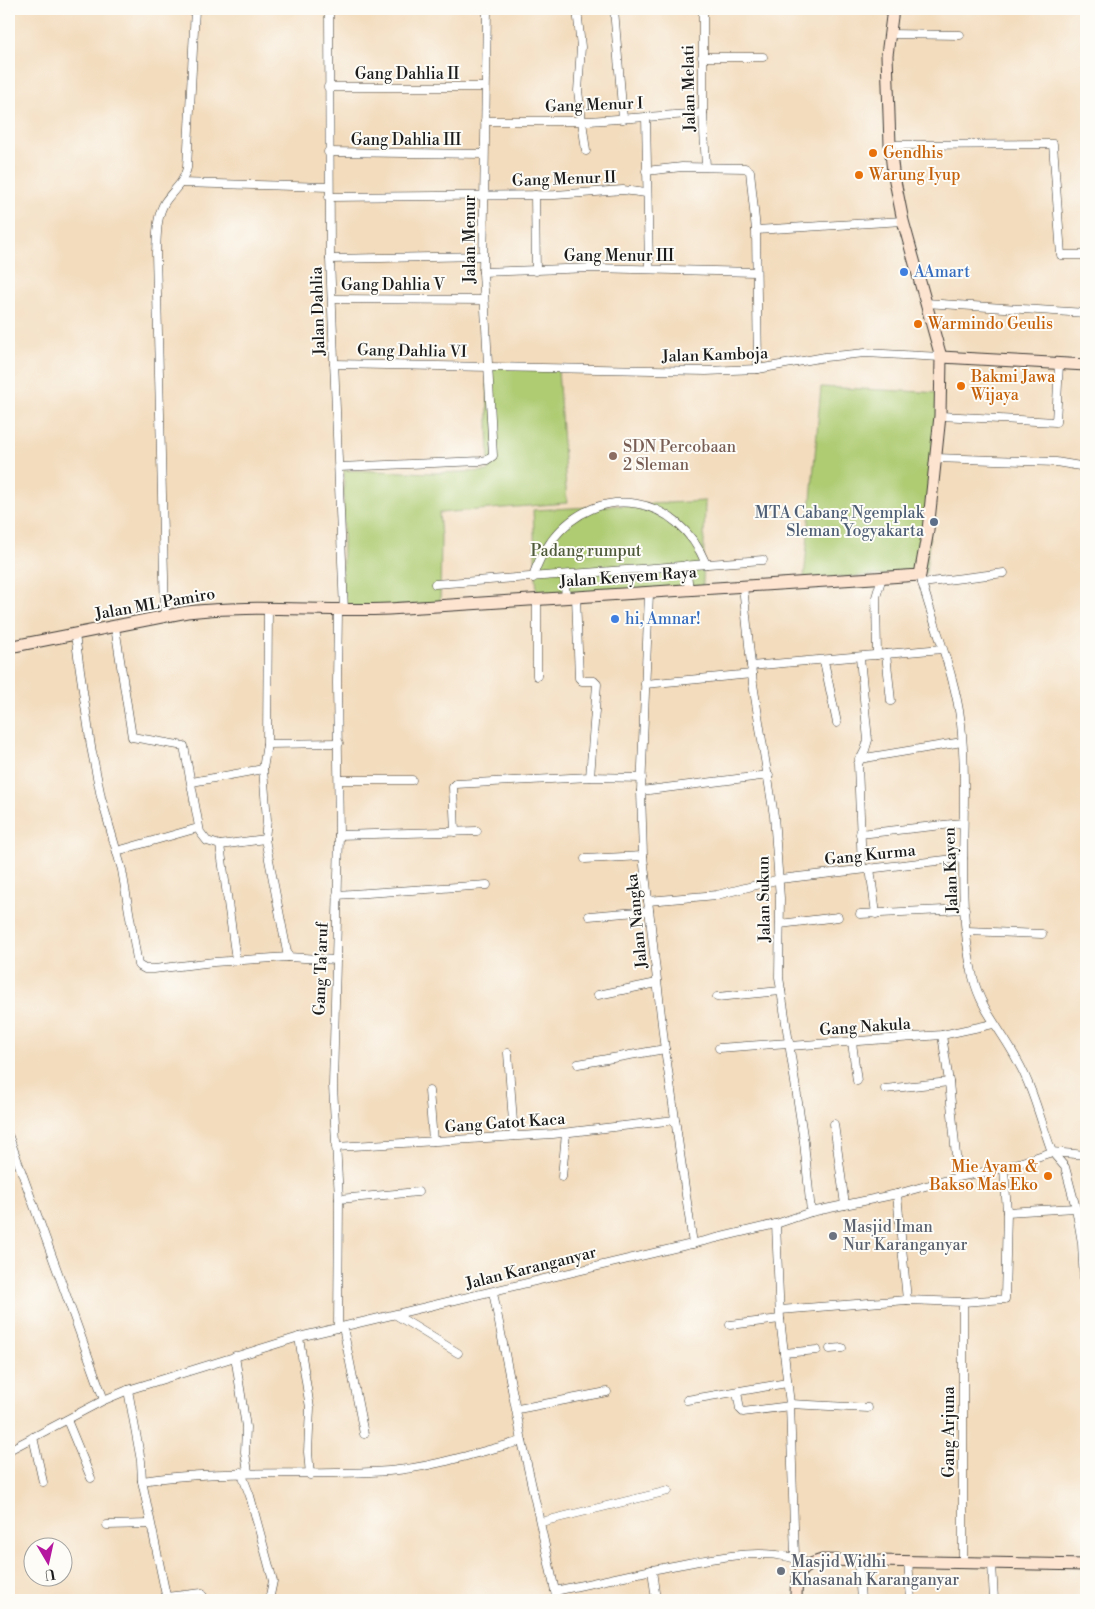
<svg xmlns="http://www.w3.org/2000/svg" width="1095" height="1609" font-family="'Libre Bodoni',serif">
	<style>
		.green { fill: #afcc73; stroke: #667448 }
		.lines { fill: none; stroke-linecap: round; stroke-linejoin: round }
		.street-casing { stroke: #3c3934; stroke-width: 9 }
		.secondary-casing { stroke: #3c3934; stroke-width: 13 }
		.street { stroke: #fff; stroke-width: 8 }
		.secondary { stroke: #fde4d1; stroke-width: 11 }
		.food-dot { fill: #e8710a; stroke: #fdfcf7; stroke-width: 2 }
		.shop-dot { fill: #3f7fe0; stroke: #fdfcf7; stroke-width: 2 }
		.education-dot { fill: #8d6e63; stroke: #fdfcf7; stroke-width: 2 }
		.service-dot { fill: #5c6f8a; stroke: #fdfcf7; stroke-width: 2 }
		.worship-dot { fill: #6b7280; stroke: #fdfcf7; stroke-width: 2 }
		.labels { text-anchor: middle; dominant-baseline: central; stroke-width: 4; stroke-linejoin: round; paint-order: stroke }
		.street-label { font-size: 16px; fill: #1c1c1c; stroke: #fdfcf7 }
		.food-label { font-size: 16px; fill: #c56008; stroke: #fdfcf7; text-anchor: start }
		.shop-label { font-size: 16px; fill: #366cbe; stroke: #fdfcf7; text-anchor: start }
		.education-label { font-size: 16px; fill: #785e54; stroke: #fdfcf7; text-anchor: start }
		.service-label { font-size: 16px; fill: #4e5e75; stroke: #fdfcf7; text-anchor: end }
		.park-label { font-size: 16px; fill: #4f5a3a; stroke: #fdfcf7 }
		.worship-label { font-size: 16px; fill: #5b616d; stroke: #fdfcf7; text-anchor: start }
	</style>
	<rect width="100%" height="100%" fill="#fdfcf7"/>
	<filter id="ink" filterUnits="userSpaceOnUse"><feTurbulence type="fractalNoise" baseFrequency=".02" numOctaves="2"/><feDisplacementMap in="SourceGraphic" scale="10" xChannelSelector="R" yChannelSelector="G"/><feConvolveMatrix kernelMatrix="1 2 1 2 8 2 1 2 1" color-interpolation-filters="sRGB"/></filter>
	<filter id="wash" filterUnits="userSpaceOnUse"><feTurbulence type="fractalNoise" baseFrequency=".0096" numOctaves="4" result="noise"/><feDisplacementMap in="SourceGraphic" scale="20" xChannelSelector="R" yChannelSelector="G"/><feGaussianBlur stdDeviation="1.12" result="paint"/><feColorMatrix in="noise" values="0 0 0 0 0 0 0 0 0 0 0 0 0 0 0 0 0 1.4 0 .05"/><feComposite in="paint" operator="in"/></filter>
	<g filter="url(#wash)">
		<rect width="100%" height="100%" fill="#f3dcbd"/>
		<g class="green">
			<polygon points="487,366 558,370 567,503 439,513 441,537 440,603 342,610 344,470 434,473 489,471"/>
			<polygon points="821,387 943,393 926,573 804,579"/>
			<polygon points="705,501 703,586 537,597 533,510"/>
		</g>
	</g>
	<g filter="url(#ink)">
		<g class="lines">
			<defs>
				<g id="street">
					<polyline points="329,9 330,259 344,611"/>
					<polyline points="577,9 581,47 578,91 586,151"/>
					<polyline points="614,9 623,119"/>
					<polyline points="703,9 703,113 706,167"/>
					<polyline points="889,34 960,35"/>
					<polyline points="702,57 763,57"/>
					<polyline points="328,87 485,87"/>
					<polyline points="646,117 649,268"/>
					<polyline points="485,121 589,121 703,113"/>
					<polyline points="890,145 1053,144 1061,255 1086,255"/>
					<polyline points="328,152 484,154"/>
					<polyline points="646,171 682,167 745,168 750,171 756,230 758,369"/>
					<polyline points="181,183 329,187"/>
					<polyline points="535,195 536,271"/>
					<polyline points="329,197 555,195 623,190 646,193"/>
					<polyline points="756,230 903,221"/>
					<polyline points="330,259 483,256"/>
					<polyline points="483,272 592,268 755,272"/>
					<polyline points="332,299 484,300"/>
					<polyline points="925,303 1086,313"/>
					<polyline points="334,364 706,371 758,369 825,357 865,353 941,357"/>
					<polyline points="940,416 1056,422 1059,364"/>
					<polyline points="935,458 1056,462 1086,467"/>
					<polyline points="339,467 481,461 487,460 493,456 483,272 487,9"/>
					<polyline points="686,565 689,590"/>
					<path d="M 920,575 C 933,625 955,673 961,724 C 970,808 954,895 973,977 C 981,1010 1002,1031 1017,1060 C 1033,1088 1041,1122 1052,1152 L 1086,1155"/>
					<polyline points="564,576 566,597"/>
					<path d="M 533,578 C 536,563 544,552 552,540 C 599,480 678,495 706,564"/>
					<polyline points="922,583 1004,573"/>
					<polyline points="435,584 763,560"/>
					<polyline points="743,586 753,684 774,816 780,898 779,977 804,1142 811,1212"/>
					<polyline points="649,593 641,791 643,856 664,1042 693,1244"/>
					<polyline points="576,596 579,678 582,681 594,681 597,684 590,777"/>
					<polyline points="537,599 537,676"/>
					<polyline points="268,608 267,744 263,769 267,820 265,839 288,957 336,960"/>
					<path d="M 165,616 L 156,253 C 157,236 156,216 165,202 C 173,190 184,183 187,168 L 195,9"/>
					<polyline points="115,627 132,737 184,746 200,832 207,841 220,845 265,839"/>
					<polyline points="75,635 91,747 101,797 122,870 138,965 145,969 154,969 214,962 288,957"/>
					<polyline points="886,654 891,701"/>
					<polyline points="877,655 876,597 882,577"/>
					<polyline points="860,658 868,740 865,750 858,764 862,869"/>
					<polyline points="824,661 837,723"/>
					<polyline points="751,666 942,649"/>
					<polyline points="645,684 752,674"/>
					<polyline points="267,744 339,743"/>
					<polyline points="859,759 962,742"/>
					<polyline points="340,780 412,780"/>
					<polyline points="192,782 263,769"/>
					<polyline points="641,791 769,775"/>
					<polyline points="455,832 453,787 456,784 590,777 642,778"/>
					<polyline points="860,834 962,823"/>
					<polyline points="339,835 477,831"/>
					<polyline points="220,845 236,960"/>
					<polyline points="117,851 198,828"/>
					<polyline points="585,859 643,856"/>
					<polyline points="870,868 876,914"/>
					<polyline points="337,895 487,885"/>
					<polyline points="648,901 717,895 780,879 963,858"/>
					<polyline points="860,914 965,909"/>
					<polyline points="589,916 649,911"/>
					<polyline points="780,924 838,917"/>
					<polyline points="967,931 1042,934"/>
					<polyline points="598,995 657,983"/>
					<polyline points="717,997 781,991"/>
					<polyline points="942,1035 949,1082 958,1177"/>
					<polyline points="852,1042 857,1081"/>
					<polyline points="790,1046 942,1035 993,1024"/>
					<polyline points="719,1048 789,1043"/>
					<polyline points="508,1053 514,1136"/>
					<polyline points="578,1064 665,1049"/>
					<polyline points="885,1089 949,1082"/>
					<polyline points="429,1091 433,1141"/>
					<polyline points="834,1124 845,1205"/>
					<polyline points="9,1137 104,1400"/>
					<polyline points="336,1147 553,1134 675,1120"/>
					<polyline points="562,1177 566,1133"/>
					<polyline points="897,1194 907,1300 963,1302 963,1563"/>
					<polyline points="339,1199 418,1192"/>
					<polyline points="1007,1212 1076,1208"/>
					<polyline points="776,1224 780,1319 790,1404 795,1557"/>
					<polyline points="493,1292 522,1441"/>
					<polyline points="963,1302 1005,1299 1007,1212 1004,1168"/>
					<polyline points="780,1310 907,1300"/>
					<polyline points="396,1315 458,1353"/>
					<polyline points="730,1325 780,1319"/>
					<polyline points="343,1327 364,1434"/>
					<polyline points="338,1328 339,1199 333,1086 339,835 337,683 338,611"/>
					<polyline points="299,1337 310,1408 308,1452 310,1475"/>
					<polyline points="830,1349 842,1348"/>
					<polyline points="784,1353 817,1350"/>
					<polyline points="235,1356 246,1427 245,1452 248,1472"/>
					<path d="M 128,1390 L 141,1461 L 142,1481 C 225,1468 306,1477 389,1471 C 435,1467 478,1452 522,1441 L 557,1600"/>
					<polyline points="737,1392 740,1409 743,1412 790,1406"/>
					<polyline points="687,1400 787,1383"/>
					<polyline points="790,1404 868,1408"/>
					<polyline points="518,1409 607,1392"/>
					<polyline points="67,1420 91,1478"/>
					<polyline points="33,1437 43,1482"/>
					<polyline points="9,1450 104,1400 128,1390 299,1337 776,1224 811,1212 897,1194 958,1177 1004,1168 1052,1152 1065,1167 1076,1208 1082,1243 1086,1324"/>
					<polyline points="241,1472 250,1496 273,1581 269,1600"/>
					<polyline points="142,1481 167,1600"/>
					<polyline points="541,1522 668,1491"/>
					<polyline points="107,1525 150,1524"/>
					<polyline points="858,1559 861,1600"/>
					<polyline points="908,1561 911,1600"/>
					<polyline points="992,1564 994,1600"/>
					<polyline points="555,1591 652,1570"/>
					<polyline points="166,1597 202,1593 204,1600"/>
					<path d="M 656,1600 L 652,1570 C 698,1562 766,1542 809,1564"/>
				</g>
				<g id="secondary">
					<polyline points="941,357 1086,365"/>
					<path d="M 9,647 L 187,612 C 254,604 321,612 389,609 L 920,575 L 928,530 L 940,416 L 941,357 L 903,221 L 893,171 L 890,145 L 887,55 L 893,9"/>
					<path d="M 796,1600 C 796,1576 797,1567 822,1560 L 1086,1565"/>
				</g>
			</defs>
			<use href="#street" class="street-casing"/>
			<use href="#secondary" class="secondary-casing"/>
			<use href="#street" class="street"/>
			<use href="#secondary" class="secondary"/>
		</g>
	</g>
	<g class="food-dot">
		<circle cx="873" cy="153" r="5"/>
		<circle cx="859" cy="175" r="5"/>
		<circle cx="918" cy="324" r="5"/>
		<circle cx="961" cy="386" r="5"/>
		<circle cx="1048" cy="1176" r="5"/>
	</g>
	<g class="shop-dot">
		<circle cx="904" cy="272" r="5"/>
		<circle cx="615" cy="619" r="5"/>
	</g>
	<circle class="education-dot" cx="613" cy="456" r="5"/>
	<circle class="service-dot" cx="934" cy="522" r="5"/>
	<g class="worship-dot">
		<circle cx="833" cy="1236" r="5"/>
		<circle cx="781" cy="1571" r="5"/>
	</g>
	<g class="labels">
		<g class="street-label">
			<text x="407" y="74">Gang Dahlia II</text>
			<text transform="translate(689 88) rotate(-91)">Jalan Melati</text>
			<text transform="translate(594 105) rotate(-2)">Gang Menur I</text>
			<text x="406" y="140">Gang Dahlia III</text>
			<text transform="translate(564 179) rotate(-2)">Gang Menur II</text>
			<text transform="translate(470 239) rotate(-90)">Jalan Menur</text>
			<text x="619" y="256">Gang Menur III</text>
			<text x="393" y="285">Gang Dahlia V</text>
			<text transform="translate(318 311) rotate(-92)">Jalan Dahlia</text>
			<text transform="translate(412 351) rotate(1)">Gang Dahlia VI</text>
			<text transform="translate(715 355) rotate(-2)">Jalan Kamboja</text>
			<text transform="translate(628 577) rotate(-4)">Jalan Kenyem Raya</text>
			<text transform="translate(155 604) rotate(-10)">Jalan ML Pamiro</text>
			<text transform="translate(870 855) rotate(-6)">Gang Kurma</text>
			<text transform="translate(951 870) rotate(-92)">Jalan Kayen</text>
			<text transform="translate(764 899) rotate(-91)">Jalan Sukun</text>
			<text transform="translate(637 921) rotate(-96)">Jalan Nangka</text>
			<text transform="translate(321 969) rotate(-88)">Gang Ta'aruf</text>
			<text transform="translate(865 1027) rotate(-4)">Gang Nakula</text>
			<text transform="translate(505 1123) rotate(-4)">Gang Gatot Kaca</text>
			<text transform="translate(531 1268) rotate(-14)">Jalan Karanganyar</text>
			<text transform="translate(949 1432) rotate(-90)">Gang Arjuna</text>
		</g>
		<g class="food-label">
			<text x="883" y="153">Gendhis</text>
			<text x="869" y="175">Warung Iyup</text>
			<text x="928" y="324">Warmindo Geulis</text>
			<text x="971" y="377">Bakmi Jawa<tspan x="971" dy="18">Wijaya</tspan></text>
			<text x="1038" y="1167" text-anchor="end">Mie Ayam &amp;<tspan x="1038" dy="18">Bakso Mas Eko</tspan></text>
		</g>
		<g class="shop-label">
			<text x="914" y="272">AAmart</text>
			<text x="625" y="619">hi, Amnar!</text>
		</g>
		<g class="education-label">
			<text x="623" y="447">SDN Percobaan<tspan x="623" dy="18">2 Sleman</tspan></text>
		</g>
		<g class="service-label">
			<text x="924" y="513">MTA Cabang Ngemplak<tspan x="924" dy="18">Sleman Yogyakarta</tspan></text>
		</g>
		<g class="park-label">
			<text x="586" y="551">Padang rumput</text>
		</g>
		<g class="worship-label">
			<text x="843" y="1227">Masjid Iman<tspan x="843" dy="18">Nur Karanganyar</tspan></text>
			<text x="791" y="1562">Masjid Widhi<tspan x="791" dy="18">Khasanah Karanganyar</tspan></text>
		</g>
	</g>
	<rect width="1095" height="1609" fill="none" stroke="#fdfcf7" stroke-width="30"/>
	<g transform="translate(48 1562) rotate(171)"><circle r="24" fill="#fdfcf7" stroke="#a3a29f"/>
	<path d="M0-4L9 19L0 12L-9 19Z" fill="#b5179e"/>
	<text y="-8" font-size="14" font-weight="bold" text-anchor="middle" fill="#1c1c1c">U</text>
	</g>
</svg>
